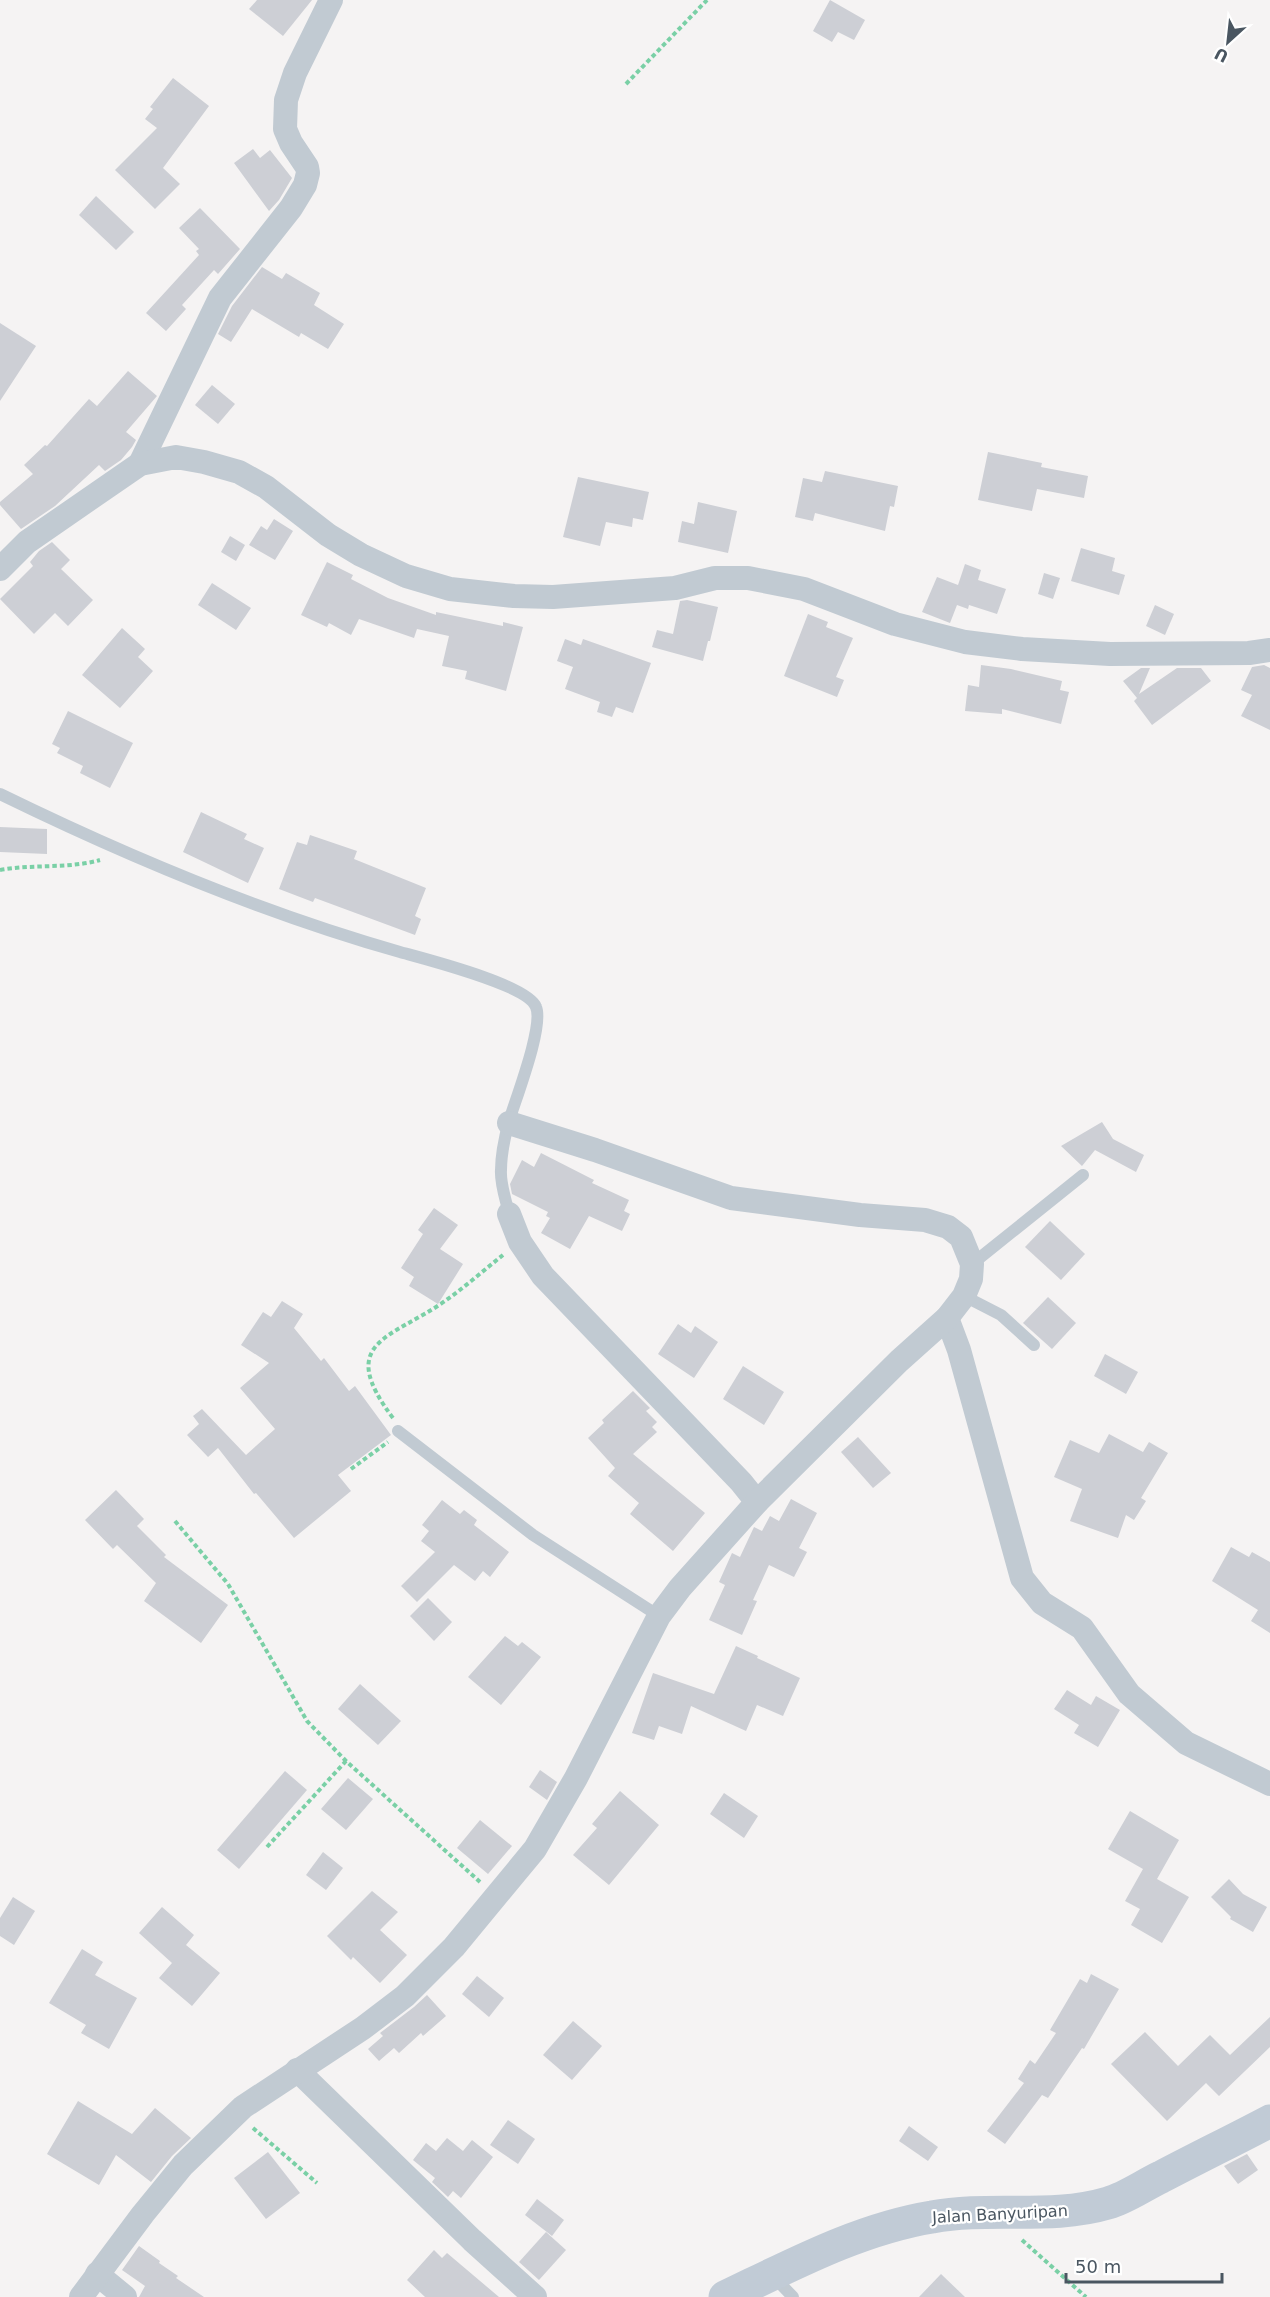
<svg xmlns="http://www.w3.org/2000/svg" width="1270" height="2297" font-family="'DejaVu Sans',sans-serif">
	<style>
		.building { fill: #cdcfd5 }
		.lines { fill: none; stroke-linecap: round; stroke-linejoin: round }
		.path { stroke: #7ad0a6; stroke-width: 4; stroke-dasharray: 4.5 3; stroke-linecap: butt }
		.lane { stroke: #c1cad2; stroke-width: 12 }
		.street { stroke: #c1cad2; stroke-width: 24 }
		.secondary { stroke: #c1cbd6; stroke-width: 33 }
		.labels { text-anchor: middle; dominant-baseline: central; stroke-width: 4.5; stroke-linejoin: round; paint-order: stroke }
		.street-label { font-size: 16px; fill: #4a5661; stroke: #fff }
	</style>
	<rect width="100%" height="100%" fill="#f5f3f3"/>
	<g class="building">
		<polygon points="257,0 312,0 283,36 249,9"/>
		<polygon points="830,0 865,20 854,40 838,32 832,42 813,31"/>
		<polygon points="173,78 209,106 163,168 180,184 155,209 115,170 157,128 145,119 153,109 150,107"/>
		<polygon points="253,149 260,158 270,150 292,178 279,200 269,211 234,163"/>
		<polygon points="96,196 134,232 116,250 79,215"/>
		<polygon points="200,208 240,249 218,274 214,270 182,305 186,309 166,331 146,313 199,255 196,251 199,249 179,228"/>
		<polygon points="262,267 282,279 286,273 320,293 314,305 344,324 328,349 301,333 299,337 252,309 231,342 218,334 232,306"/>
		<polygon points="0,323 36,346 0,401"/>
		<polygon points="128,371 157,396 126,432 136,440 132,447 121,460 105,471 99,465 55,506 21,529 0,505 0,502 33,474 24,465 45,445 47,446 89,399 97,406"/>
		<polygon points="212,385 235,404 218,424 195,405"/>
		<polygon points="988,452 1042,463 1041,467 1088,476 1084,498 1037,489 1032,511 978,500"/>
		<polygon points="825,471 898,486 894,507 890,506 885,531 815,513 813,521 795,517 803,478 822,482"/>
		<polygon points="578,477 649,492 643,520 633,518 632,527 606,522 600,546 563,537"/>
		<polygon points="698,502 737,511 728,553 678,542 682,521 694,524"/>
		<polygon points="274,519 293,531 275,560 249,545 261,526 267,530"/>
		<polygon points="230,536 245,545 236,561 221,552"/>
		<polygon points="52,542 70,560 61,569 93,600 68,626 55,613 34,634 0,599 33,566 30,562 39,551"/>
		<polygon points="1081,548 1115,558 1112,571 1125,575 1119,595 1071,581"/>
		<polygon points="327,562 353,575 351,579 388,598 436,615 436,612 503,626 503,622 523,627 506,691 465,679 467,671 442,666 449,636 417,629 414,638 359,619 351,635 329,623 327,627 301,615"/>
		<polygon points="965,564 981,570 978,580 1006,589 997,614 969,605 968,609 957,605 950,623 922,612 937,577 958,585"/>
		<polygon points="1044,573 1060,578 1053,599 1038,594"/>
		<polygon points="212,583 251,608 236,630 198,605"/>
		<polygon points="687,600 718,607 710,641 708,641 703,661 652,647 657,630 673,634 680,601"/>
		<polygon points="1155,605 1174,614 1165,635 1146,626"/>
		<polygon points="808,614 828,622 826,627 853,638 836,677 844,680 837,697 784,676"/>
		<polygon points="122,628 145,649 138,657 153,671 120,708 82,675"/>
		<polygon points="565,639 581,645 583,639 651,663 633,713 616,707 612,717 597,712 600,702 565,689 573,667 557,661"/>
		<polygon points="981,665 1011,669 1062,681 1060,690 1069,692 1061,724 1002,709 1002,714 965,711 968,685 979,687"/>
		<polygon points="1264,665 1270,668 1270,730 1241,716 1252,695 1241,690 1252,667"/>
		<polygon points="1141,668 1150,668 1139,694 1177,668 1201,668 1211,681 1152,725 1134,701 1137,698 1123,681"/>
		<polygon points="68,711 133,743 110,788 80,773 83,766 57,753 60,748 52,744"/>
		<polygon points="201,812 247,834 244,839 264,848 248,883 183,852"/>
		<polygon points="0,827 47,829 47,854 0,852"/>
		<polygon points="310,835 357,851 354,859 426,888 415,916 421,919 415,935 315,898 313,902 279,889 297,842 307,845"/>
		<polygon points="1102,1122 1113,1139 1144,1155 1136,1172 1095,1150 1082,1166 1061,1146"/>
		<polygon points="541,1153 594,1180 592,1183 629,1200 624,1211 630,1214 622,1231 589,1216 570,1249 541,1233 550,1218 546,1216 548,1212 512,1194 510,1184 522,1160 534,1167"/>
		<polygon points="434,1208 458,1225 440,1249 463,1264 438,1304 409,1286 414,1277 401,1268 423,1234 418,1230"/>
		<polygon points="1050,1221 1085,1254 1061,1280 1025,1247"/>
		<polygon points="1048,1297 1076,1323 1052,1349 1023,1323"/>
		<polygon points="282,1301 303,1314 294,1328 321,1361 324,1358 349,1391 355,1386 391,1435 338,1475 351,1491 294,1538 256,1493 254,1494 218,1448 208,1457 187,1435 199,1424 193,1416 202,1409 246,1455 275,1429 240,1388 269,1363 241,1345 263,1312 271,1317"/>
		<polygon points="678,1324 691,1333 695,1326 718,1342 694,1378 658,1354"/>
		<polygon points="1105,1354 1138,1372 1126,1394 1094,1376"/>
		<polygon points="743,1366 784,1392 764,1425 723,1399"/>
		<polygon points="633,1391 650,1408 646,1411 657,1422 652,1427 657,1432 633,1454 705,1513 673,1551 630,1514 639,1503 608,1476 615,1468 588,1438 604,1423 602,1420"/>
		<polygon points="1109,1434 1143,1452 1149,1442 1168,1453 1141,1498 1146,1501 1134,1520 1126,1515 1118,1538 1070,1521 1082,1489 1054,1477 1070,1440 1099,1453"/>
		<polygon points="858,1437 891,1473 873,1488 841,1452"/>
		<polygon points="116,1490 144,1519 137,1526 166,1555 164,1557 228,1605 201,1643 144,1601 156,1583 117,1545 113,1549 85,1520"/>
		<polygon points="791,1499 817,1513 799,1548 807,1552 794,1577 769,1565 753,1600 757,1601 742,1635 709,1620 725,1585 719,1582 732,1553 740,1557 754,1527 762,1531 770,1516 779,1521"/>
		<polygon points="442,1500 460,1514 464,1510 477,1520 474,1525 509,1552 490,1577 483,1571 475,1581 454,1565 417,1602 401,1586 435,1552 421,1541 429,1531 422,1525"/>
		<polygon points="1231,1547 1249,1557 1252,1552 1270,1562 1270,1633 1251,1621 1258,1610 1212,1581"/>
		<polygon points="428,1598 452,1622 434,1641 410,1616"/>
		<polygon points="505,1636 518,1646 522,1642 541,1657 501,1705 468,1677"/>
		<polygon points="736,1646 758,1656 757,1658 800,1678 783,1716 757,1705 746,1731 691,1706 682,1734 659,1726 654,1740 632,1733 653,1673 714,1694"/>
		<polygon points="360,1684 401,1721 378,1745 338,1709"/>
		<polygon points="1067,1690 1091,1705 1096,1696 1120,1710 1098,1747 1074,1733 1079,1725 1054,1709"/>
		<polygon points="540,1770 557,1782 547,1800 529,1787"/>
		<polygon points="285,1771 307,1790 239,1869 217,1850"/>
		<polygon points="348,1778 373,1799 346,1830 321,1809"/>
		<polygon points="620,1791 659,1825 609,1885 573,1855 597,1828 592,1824"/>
		<polygon points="724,1793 758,1816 744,1838 710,1814"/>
		<polygon points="1130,1811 1179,1840 1157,1879 1189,1897 1162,1943 1131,1925 1140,1909 1125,1901 1143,1869 1108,1849"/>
		<polygon points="480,1820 512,1846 488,1874 457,1848"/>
		<polygon points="323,1852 343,1868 326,1890 306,1875"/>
		<polygon points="1229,1879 1243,1894 1267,1907 1253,1932 1230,1919 1231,1917 1211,1897"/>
		<polygon points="372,1891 398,1912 380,1930 407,1955 380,1983 353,1957 351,1960 327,1936"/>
		<polygon points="13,1897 35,1911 14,1945 0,1936 0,1918"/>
		<polygon points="162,1907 194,1935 186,1945 220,1973 192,2006 159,1978 172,1963 139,1933"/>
		<polygon points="82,1949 103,1962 95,1975 137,1998 109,2049 81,2033 86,2025 49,2003"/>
		<polygon points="1091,1974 1119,1989 1084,2049 1082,2048 1048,2098 1042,2095 1005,2144 987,2131 1024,2083 1018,2079 1030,2060 1035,2064 1056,2033 1050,2030 1080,1979 1087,1983"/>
		<polygon points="477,1976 504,1998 489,2017 462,1994"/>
		<polygon points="427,1995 446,2016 423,2036 421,2033 399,2053 394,2048 379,2061 368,2049 383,2036 380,2033 414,2007"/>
		<polygon points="1270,2017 1270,2047 1219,2096 1206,2083 1167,2121 1111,2064 1145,2032 1178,2066 1210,2035 1230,2055"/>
		<polygon points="573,2021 602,2046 572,2080 543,2055"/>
		<polygon points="78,2101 132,2134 155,2108 191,2138 172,2156 151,2182 116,2155 99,2185 47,2154"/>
		<polygon points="508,2120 535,2139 518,2164 490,2145"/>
		<polygon points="909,2126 938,2147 928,2161 899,2141"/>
		<polygon points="447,2138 463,2151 472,2140 493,2157 461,2198 453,2191 448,2197 432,2182 435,2178 413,2160 426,2143 436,2151"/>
		<polygon points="268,2152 300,2193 266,2219 234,2178"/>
		<polygon points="1247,2154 1258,2170 1238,2184 1224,2166"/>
		<polygon points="537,2199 564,2220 552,2236 525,2215"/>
		<polygon points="546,2232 566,2250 539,2280 519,2262"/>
		<polygon points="139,2246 160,2261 159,2263 178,2276 176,2278 204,2297 139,2297 145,2286 122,2270"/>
		<polygon points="434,2250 442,2258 447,2253 499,2297 425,2297 407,2280"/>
		<polygon points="941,2274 965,2297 919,2297"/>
	</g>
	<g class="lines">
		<g class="path">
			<polyline points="626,84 707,0"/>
			<path d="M 0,870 C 33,864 68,869 100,860"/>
			<path d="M 393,1418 C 335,1341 391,1339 445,1301 C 465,1287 484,1270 503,1255"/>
			<polyline points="351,1469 388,1442"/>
			<polyline points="175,1521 228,1584 307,1721 346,1761 480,1882"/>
			<polyline points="267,1847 346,1761"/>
			<polyline points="253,2128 317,2183"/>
			<polyline points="1022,2240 1086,2297"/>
		</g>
		<g class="lane">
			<path d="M 0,794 C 129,857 262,913 400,952 C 425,959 528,985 536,1007 C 544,1026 516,1098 509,1121 C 505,1136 501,1154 501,1170 C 500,1184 506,1200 509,1214"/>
			<polyline points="972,1264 1083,1175"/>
			<polyline points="964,1296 1001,1315 1034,1345"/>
			<polyline points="398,1431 533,1535 659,1616"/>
			<polyline points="773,2276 793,2297"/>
		</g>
		<g class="street">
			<polyline points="140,464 220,298 291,208 305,185 308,173 307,167 291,143 285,129 286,100 295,73 331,0"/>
			<polyline points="0,569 27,542 140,464 176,457 204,462 239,472 266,487 328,535 361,555 406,576 450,589 514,596 553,597 675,588 715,578 748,578 804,589 895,624 965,642 1022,649 1110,654 1249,653 1270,650"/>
			<polyline points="509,1214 520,1242 543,1276 741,1482 757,1502"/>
			<polyline points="947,1318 959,1350 1022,1578 1042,1603 1082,1628 1129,1694 1186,1743 1270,1784"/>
			<polyline points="297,2070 472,2240 535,2297"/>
			<polyline points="97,2274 125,2297"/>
			<polyline points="81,2297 143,2214 183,2165 243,2107 363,2028 405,1996 454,1947 535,1849 576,1778 659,1616 680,1588 757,1502 899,1361 947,1318 964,1296 971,1279 972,1264 961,1237 948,1227 925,1220 860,1215 731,1198 595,1150 509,1123"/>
		</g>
		<path class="secondary" d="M 725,2297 C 792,2265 859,2229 932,2217 C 990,2206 1051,2220 1108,2203 C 1126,2198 1144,2185 1161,2177 C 1197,2158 1234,2140 1270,2121"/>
	</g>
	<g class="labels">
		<g class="street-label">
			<text transform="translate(1000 2214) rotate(-3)">Jalan Banyuripan</text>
		</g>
	</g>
	<g transform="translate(1228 42) rotate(207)" stroke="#ffffff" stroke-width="4.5" paint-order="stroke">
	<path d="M0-4.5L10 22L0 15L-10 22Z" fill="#4a5661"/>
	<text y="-9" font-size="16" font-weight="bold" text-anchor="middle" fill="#4a5661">U</text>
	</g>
	<path d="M1066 2273v9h156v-9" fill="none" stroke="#4a5661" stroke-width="3"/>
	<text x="1075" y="2273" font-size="18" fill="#4a5661" stroke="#ffffff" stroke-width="4.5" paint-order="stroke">50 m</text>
</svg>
